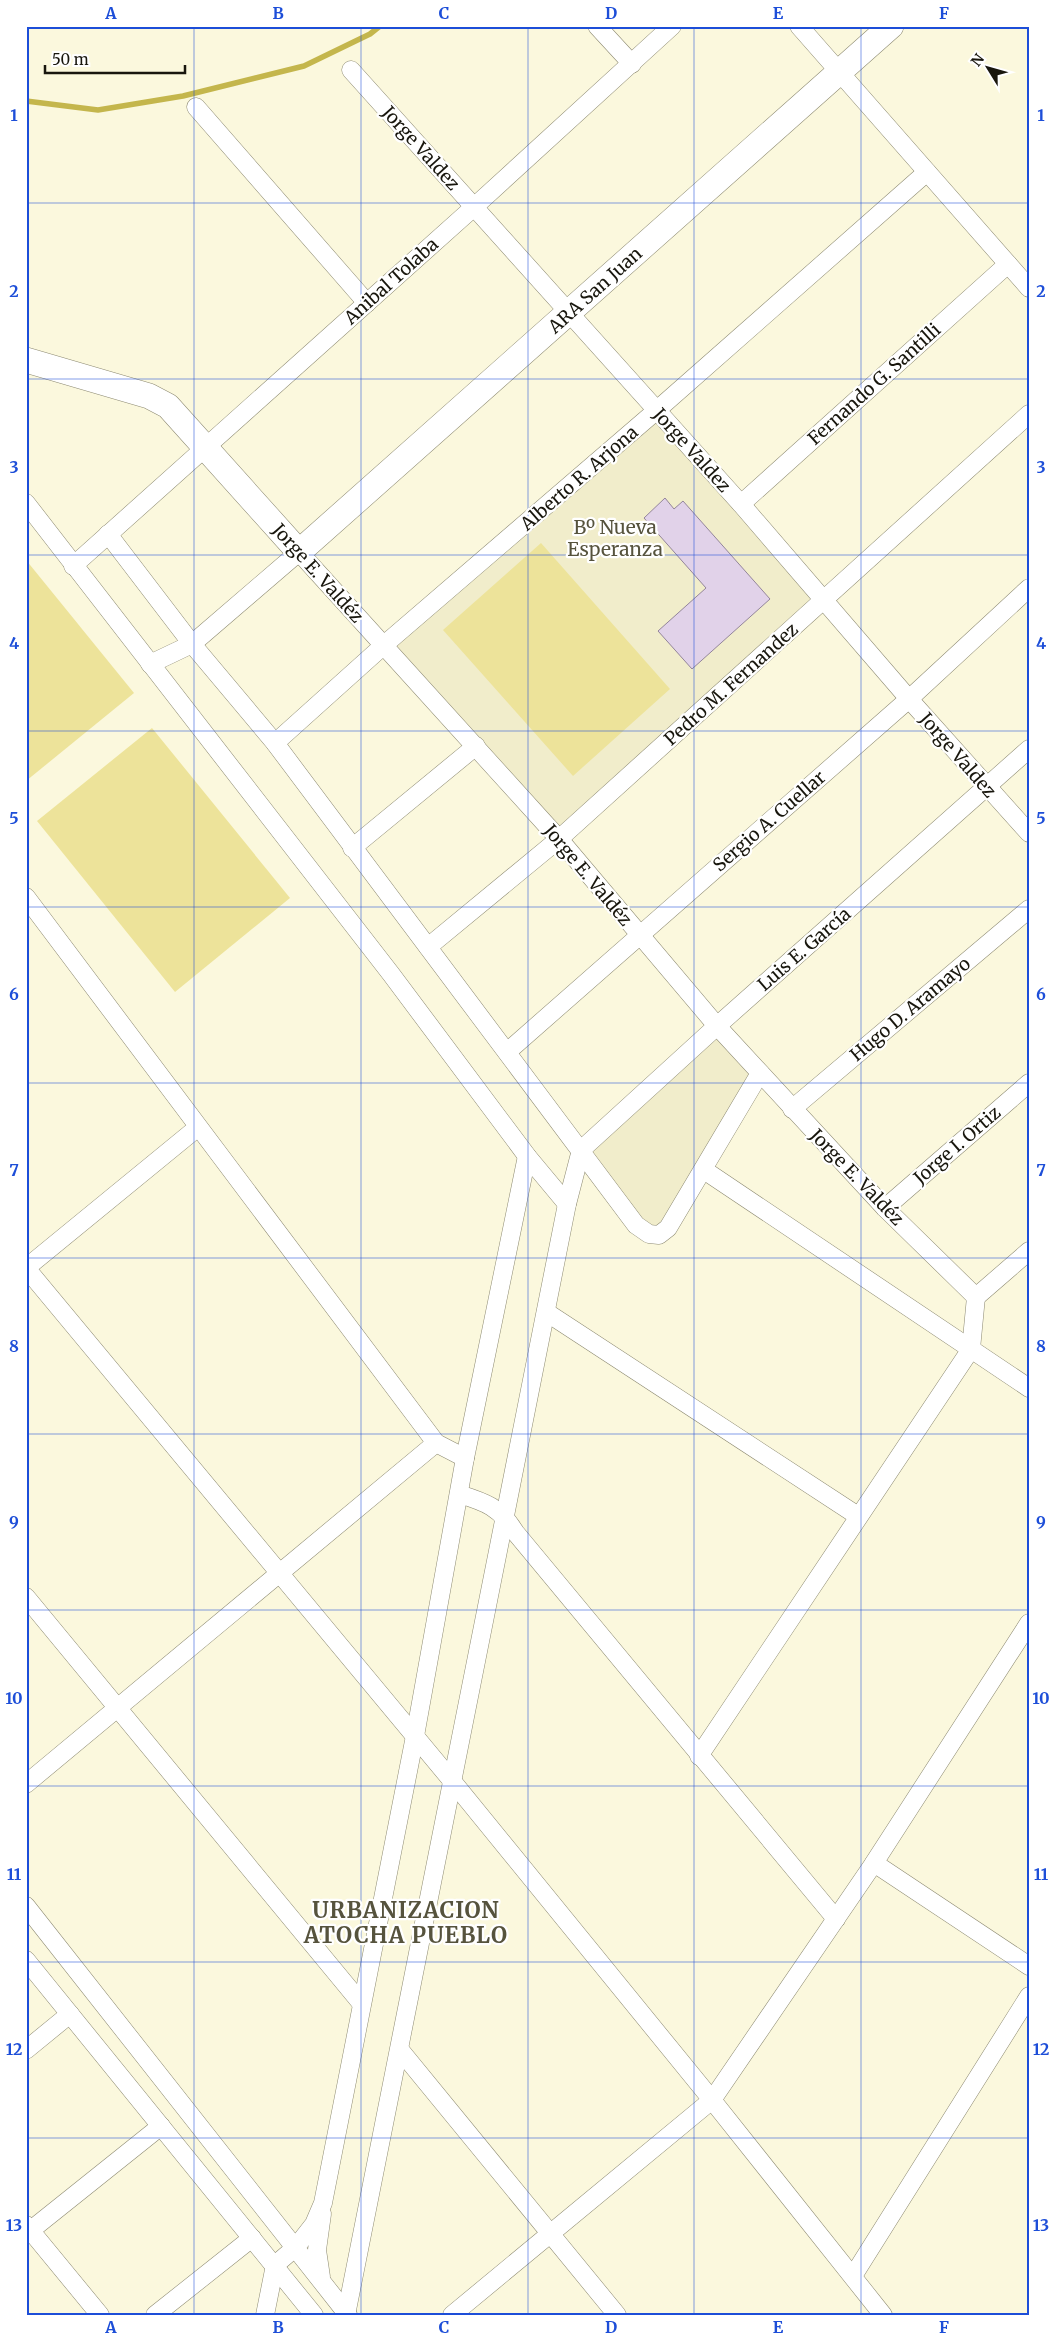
<svg xmlns="http://www.w3.org/2000/svg" width="1055" height="2341" font-family="Merriweather,serif">
	<style>
		.built { fill: #f1edcb }
		.pitch { fill: #ede39a }
		.lines { fill: none; stroke-linecap: round; stroke-linejoin: round }
		.stream { stroke: #c4b64c; stroke-width: 5.5 }
		.building { fill: #e1d2e9; stroke: #93859a }
		.street-casing { stroke: #8d8a72; stroke-width: 19 }
		.secondary-casing { stroke: #8d8a72; stroke-width: 26 }
		.street { stroke: #fff; stroke-width: 18 }
		.secondary { stroke: #fff; stroke-width: 25 }
		.grid { fill: none; stroke: #1d4ed8; stroke-width: 1; stroke-opacity: 0.55 }
		.labels { text-anchor: middle; dominant-baseline: central; stroke-width: 4.5; stroke-linejoin: round; paint-order: stroke }
		.street-label { font-size: 18px; fill: #18160d; stroke: #fff }
		.neighbourhood-label { font-size: 19px; fill: #56533d; stroke: #fff }
		.district-label { font-size: 22px; font-weight: bold; letter-spacing: 1px; fill: #56533d; stroke: #fff }
		.neatline { fill: none; stroke: #1d4ed8; stroke-width: 2 }
		.grid-label { font-size: 16px; text-anchor: middle; font-weight: bold; fill: #1d4ed8 }
	</style>
	<rect width="100%" height="100%" fill="#fbf8dd"/>
	<g class="built">
		<polygon points="656,414 820,599 558,836 387,646"/>
		<polygon points="716,1027 759,1073 667,1227 649,1232 583,1151"/>
	</g>
	<g class="pitch">
		<polygon points="541,543 670,689 573,776 443,630"/>
		<polygon points="26,560 134,693 26,781"/>
		<polygon points="152,728 290,898 175,992 37,821"/>
	</g>
	<g class="lines">
		<polyline class="stream" points="26,101 98,110 183,96 304,66 370,34 380,26"/>
	</g>
	<polygon class="building" points="665,498 674,509 683,501 770,599 692,669 658,631 706,588 644,518"/>
	<g class="lines">
		<defs>
			<g id="street">
				<polyline points="597,26 632,64"/>
				<polyline points="799,26 1029,288"/>
				<polyline points="351,70 741,504 909,699 1029,833"/>
				<polyline points="196,107 367,303"/>
				<polyline points="26,503 391,974 527,1156 567,1204"/>
				<polyline points="741,504 1008,264"/>
				<polyline points="108,534 192,644 275,743 636,1225 649,1234 659,1235 668,1228 760,1073"/>
				<polyline points="73,566 474,207 672,26"/>
				<polyline points="150,664 192,644 299,552 559,839 717,1026 885,1208 976,1297"/>
				<polyline points="275,743 384,645 657,410 927,172"/>
				<polyline points="352,848 476,746"/>
				<polyline points="26,897 436,1443 465,1458"/>
				<polyline points="428,947 559,839 1029,414"/>
				<polyline points="507,1052 909,699 1029,588"/>
				<polyline points="792,1109 1029,909"/>
				<polyline points="704,1170 1029,1388"/>
				<polyline points="885,1208 1029,1083"/>
				<polyline points="26,1268 453,1782 712,2100 883,2315"/>
				<polyline points="26,1268 197,1128"/>
				<polyline points="976,1297 1029,1251"/>
				<polyline points="546,1312 858,1516"/>
				<path d="M 459,1494 C 485,1502 500,1507 515,1532 L 836,1919"/>
				<polyline points="26,1597 361,2003"/>
				<polyline points="699,1756 971,1349 976,1297"/>
				<polyline points="26,1784 436,1443"/>
				<polyline points="874,1863 1029,1966"/>
				<polyline points="26,1906 348,2315"/>
				<polyline points="26,1960 314,2315"/>
				<polyline points="26,2050 70,2014"/>
				<polyline points="400,2050 617,2315"/>
				<polyline points="26,2225 100,2315"/>
				<polyline points="26,2234 161,2126"/>
				<polyline points="853,2276 1029,1996"/>
				<polyline points="321,2277 317,2250 322,2214"/>
				<polyline points="155,2315 252,2238"/>
				<polyline points="265,2315 275,2265 296,2247 314,2224 323,2203 415,1736 465,1458 527,1156"/>
				<polyline points="346,2315 567,1204 581,1150 717,1026 1029,749"/>
				<polyline points="452,2315 712,2100 874,1863 1029,1623"/>
			</g>
			<polyline id="secondary" points="26,360 149,396 168,406 299,552 891,26"/>
		</defs>
		<use href="#street" class="street-casing"/>
		<use href="#secondary" class="secondary-casing"/>
		<use href="#street" class="street"/>
		<use href="#secondary" class="secondary"/>
	</g>
	<path class="grid" d="M 194,26 L 194,2315M 361,26 L 361,2315M 528,26 L 528,2315M 694,26 L 694,2315M 861,26 L 861,2315M 26,203 L 1029,203M 26,379 L 1029,379M 26,555 L 1029,555M 26,731 L 1029,731M 26,907 L 1029,907M 26,1083 L 1029,1083M 26,1258 L 1029,1258M 26,1434 L 1029,1434M 26,1610 L 1029,1610M 26,1786 L 1029,1786M 26,1962 L 1029,1962M 26,2138 L 1029,2138"/>
	<g class="labels">
		<g class="street-label">
			<text transform="translate(421 148) rotate(48)">Jorge Valdez</text>
			<text transform="translate(391 281) rotate(-42)">Anibal Tolaba</text>
			<text transform="translate(595 290) rotate(-42)">ARA San Juan</text>
			<text transform="translate(874 384) rotate(-42)">Fernando G. Santilli</text>
			<text transform="translate(692 450) rotate(48)">Jorge Valdez</text>
			<text transform="translate(579 478) rotate(-41)">Alberto R. Arjona</text>
			<text transform="translate(318 573) rotate(48)">Jorge E. Valdéz</text>
			<text transform="translate(731 684) rotate(-42)">Pedro M. Fernandez</text>
			<text transform="translate(958 755) rotate(49)">Jorge Valdez</text>
			<text transform="translate(769 821) rotate(-41)">Sergio A. Cuellar</text>
			<text transform="translate(588 875) rotate(50)">Jorge E. Valdéz</text>
			<text transform="translate(804 949) rotate(-41)">Luis E. García</text>
			<text transform="translate(910 1009) rotate(-40)">Hugo D. Aramayo</text>
			<text transform="translate(957 1145) rotate(-41)">Jorge I. Ortiz</text>
			<text transform="translate(857 1177) rotate(46)">Jorge E. Valdéz</text>
		</g>
		<g class="neighbourhood-label">
			<text x="615" y="527">Bº Nueva<tspan x="615" dy="22">Esperanza</tspan></text>
		</g>
		<g class="district-label">
			<text x="406" y="1910">URBANIZACION<tspan x="406" dy="25">ATOCHA PUEBLO</tspan></text>
		</g>
	</g>
	<rect width="1055" height="2341" fill="none" stroke="#ffffff" stroke-width="55"/>
	<g transform="translate(988 68) rotate(307)" stroke="#ffffff" stroke-width="4" paint-order="stroke">
	<path d="M0-4L9 19L0 12L-9 19Z" fill="#18160d"/>
	<text y="-8" font-size="14" font-weight="bold" text-anchor="middle" fill="#18160d">N</text>
	</g>
	<path d="M45 65v8h140v-8" fill="none" stroke="#18160d" stroke-width="2.5"/>
	<text x="52" y="65" font-size="15" fill="#18160d" stroke="#ffffff" stroke-width="4" paint-order="stroke">50 m</text>
	<rect x="28" y="28" width="1000" height="2286" class="neatline"/>
	<g class="grid-label">
		<text x="111" y="19">A</text>
		<text x="278" y="19">B</text>
		<text x="444" y="19">C</text>
		<text x="611" y="19">D</text>
		<text x="778" y="19">E</text>
		<text x="944" y="19">F</text>
		<text x="14" y="121">1</text>
		<text x="1041" y="121">1</text>
		<text x="14" y="297">2</text>
		<text x="1041" y="297">2</text>
		<text x="14" y="473">3</text>
		<text x="1041" y="473">3</text>
		<text x="14" y="649">4</text>
		<text x="1041" y="649">4</text>
		<text x="14" y="824">5</text>
		<text x="1041" y="824">5</text>
		<text x="14" y="1000">6</text>
		<text x="1041" y="1000">6</text>
		<text x="14" y="1176">7</text>
		<text x="1041" y="1176">7</text>
		<text x="14" y="1352">8</text>
		<text x="1041" y="1352">8</text>
		<text x="14" y="1528">9</text>
		<text x="1041" y="1528">9</text>
		<text x="14" y="1704">10</text>
		<text x="1041" y="1704">10</text>
		<text x="14" y="1880">11</text>
		<text x="1041" y="1880">11</text>
		<text x="14" y="2055">12</text>
		<text x="1041" y="2055">12</text>
		<text x="14" y="2231">13</text>
		<text x="1041" y="2231">13</text>
		<text x="111" y="2333">A</text>
		<text x="278" y="2333">B</text>
		<text x="444" y="2333">C</text>
		<text x="611" y="2333">D</text>
		<text x="778" y="2333">E</text>
		<text x="944" y="2333">F</text>
	</g>
</svg>
